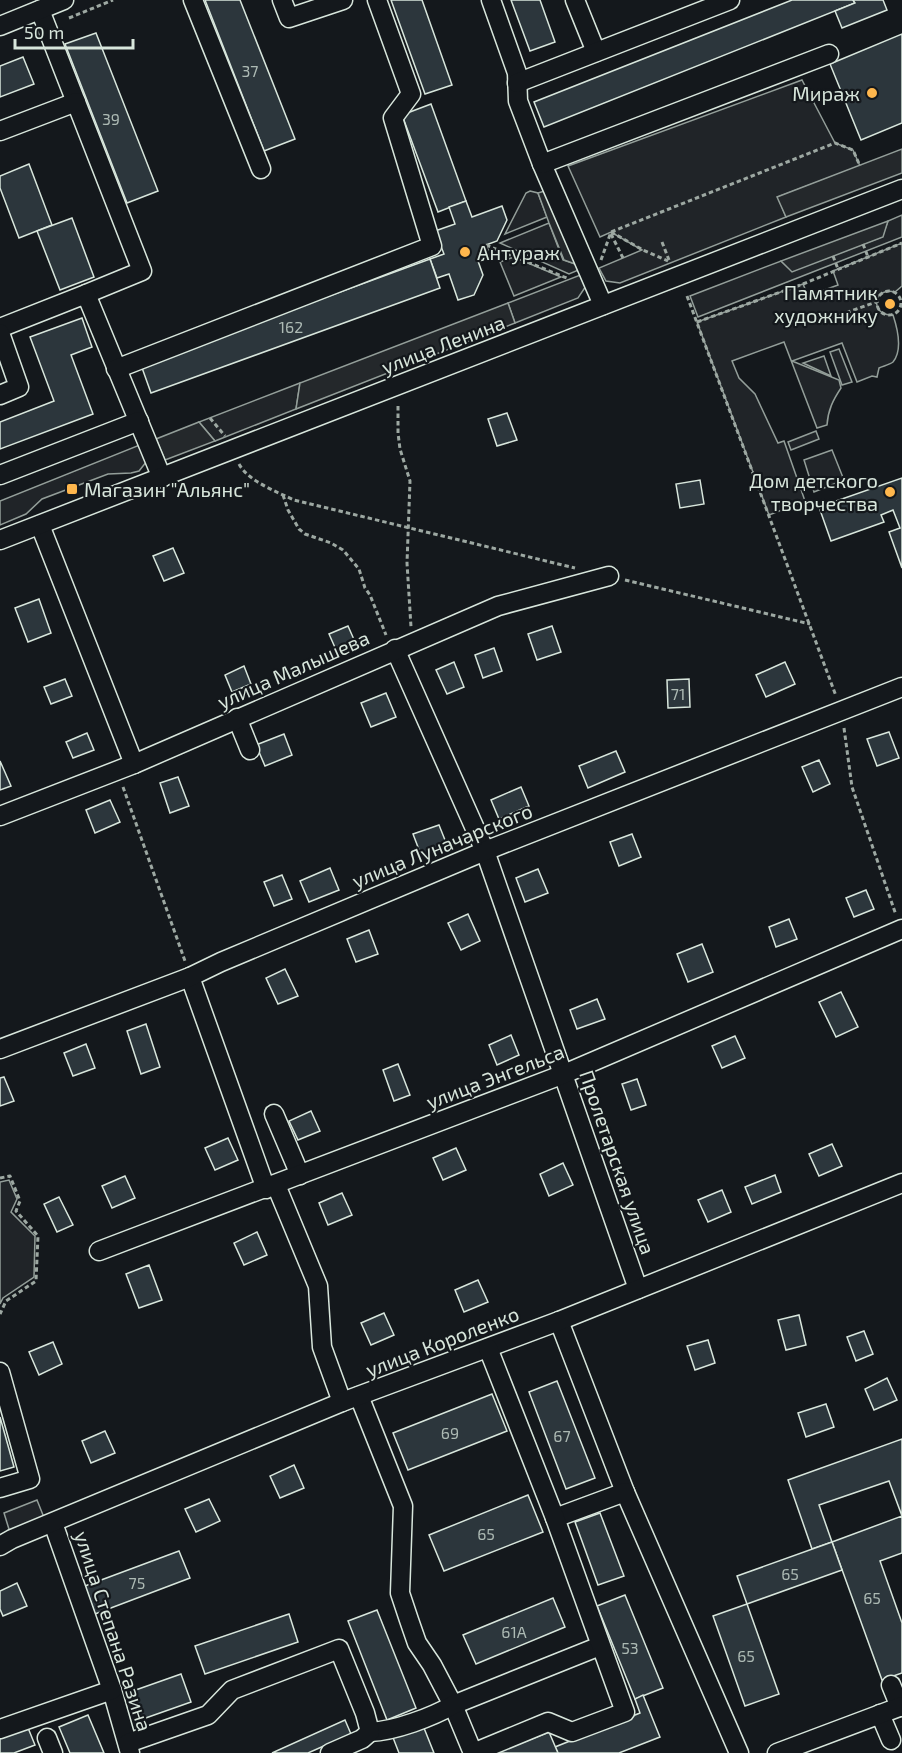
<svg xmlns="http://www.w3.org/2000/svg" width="902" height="1753" font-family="'Exo 2',sans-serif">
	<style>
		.green { fill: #202428; stroke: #939e99; stroke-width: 1.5 }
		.parking { fill: #24282b; stroke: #939e99; stroke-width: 1.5 }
		.building { fill: #2c363c; stroke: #d8e6dc; stroke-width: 1.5 }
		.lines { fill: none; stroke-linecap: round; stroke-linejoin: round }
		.minor-casing { stroke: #d8e6dc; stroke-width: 21 }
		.path { stroke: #9da8a2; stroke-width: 3; stroke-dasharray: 4.5 3; stroke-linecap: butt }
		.minor { stroke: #14181c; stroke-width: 18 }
		.poi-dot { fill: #ffb74d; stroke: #14181c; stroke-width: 2 }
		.labels { text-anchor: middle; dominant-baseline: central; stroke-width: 4.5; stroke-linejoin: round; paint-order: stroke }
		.number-label { font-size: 16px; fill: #adbab4 }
		.poi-label { font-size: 20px; fill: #d8e6dc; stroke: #14181c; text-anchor: end }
		.street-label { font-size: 20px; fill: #d8e6dc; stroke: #14181c }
	</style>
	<rect width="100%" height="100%" fill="#14181c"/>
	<g class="green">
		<polygon points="802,80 835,143 853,150 860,166 778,197 786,217 620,283 606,281 599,268 642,250 611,232 600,237 568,166"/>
		<polygon points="530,191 538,193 547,217 505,234 526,193"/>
		<polygon points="902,215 902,237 698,317 690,296 781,261 792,271 882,237 888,221"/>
		<polygon points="549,223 563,260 578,265 581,269 569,274 500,243"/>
		<path d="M 902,243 L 902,286 L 895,292 C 873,286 869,316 893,315 C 898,330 902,351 893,362 C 889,365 883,366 879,368 L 877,377 L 872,376 L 857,382 L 842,343 L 792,361 L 839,380 L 841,388 C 833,400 828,410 827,425 L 817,428 L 784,342 L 732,361 L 739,378 L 755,394 L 778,443 L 784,441 L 805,501 L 769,515 L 697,322 L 803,284 L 808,296 L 838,285 L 833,271 Z"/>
		<polygon points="514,257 561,277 514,296 500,262"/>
		<polygon points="588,272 588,283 578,298 515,323 508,303"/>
		<polygon points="839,349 852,382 842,385 830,352"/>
		<polygon points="824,356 831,376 803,363"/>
		<polygon points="300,383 296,409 215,441 199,422"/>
		<polygon points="816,431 819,439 791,450 788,442"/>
		<polygon points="147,442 147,461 139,471 131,473 108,474 42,499 26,514 0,525 0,501"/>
		<polygon points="832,450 844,480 814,492 804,460"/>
		<polygon points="9,1180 17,1199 11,1212 35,1236 34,1277 3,1298 0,1304 0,1182"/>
		<polygon points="37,1500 47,1525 12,1539 4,1513"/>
	</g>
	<g class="parking">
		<polygon points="902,149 902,173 786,217 777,197"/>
		<polygon points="548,190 578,265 564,260 549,223 538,193"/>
		<polygon points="888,221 883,237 792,272 781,261"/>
		<polygon points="508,303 515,323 296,409 300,383"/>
		<polygon points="199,422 215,441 165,460 156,439"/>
	</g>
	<g class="building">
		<polygon points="205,0 240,0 295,139 264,151"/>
		<polygon points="391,0 422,0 452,85 425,94"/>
		<polygon points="511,0 540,0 555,42 530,51"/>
		<polygon points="792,0 853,0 855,3 544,127 534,102"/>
		<polygon points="853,0 883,0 887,10 842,28 835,11 855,3"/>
		<polygon points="96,33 158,191 127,203 65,44"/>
		<polygon points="902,34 902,123 861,140 830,64"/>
		<polygon points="23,57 34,84 0,97 0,66"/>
		<polygon points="431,104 466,201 438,212 402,115"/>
		<polygon points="29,164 52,225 19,238 0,188 0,176"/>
		<polygon points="466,201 472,217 502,206 507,220 497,241 486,245 488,250 483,260 478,261 483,275 474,295 458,300 449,274 437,278 430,259 444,254 435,231 455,224 449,207"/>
		<polygon points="72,218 94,277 60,290 37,231"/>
		<polygon points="430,259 440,288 151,393 141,365"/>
		<polygon points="82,318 92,347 71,355 93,414 0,449 0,422 54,401 30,337"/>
		<polygon points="507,413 517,440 497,446 488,419"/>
		<polygon points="902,478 902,568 889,532 900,528 893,510 881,515 884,522 831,541 819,507"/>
		<polygon points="700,480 704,504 680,508 676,484"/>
		<polygon points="173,548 184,573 164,581 153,556"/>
		<polygon points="39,599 51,633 28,642 15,608"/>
		<polygon points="348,626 356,644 337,652 329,634"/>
		<polygon points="552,626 561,652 537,660 528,634"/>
		<polygon points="494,648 502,671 483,678 475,655"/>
		<polygon points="454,662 464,687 447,694 436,670"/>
		<polygon points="785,662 795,684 766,697 756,675"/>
		<polygon points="244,666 251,684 232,692 225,675"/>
		<polygon points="65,679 72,696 51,704 44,687"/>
		<polygon points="689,679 690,707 668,708 667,680"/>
		<polygon points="386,693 396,717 371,727 361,703"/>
		<polygon points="889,732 899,758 877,766 867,739"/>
		<polygon points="87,733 94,750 73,758 66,742"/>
		<polygon points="284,734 292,755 265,766 256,745"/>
		<polygon points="616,751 625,772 588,788 579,766"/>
		<polygon points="819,760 830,784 813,792 802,767"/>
		<polygon points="0,761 11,786 0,790"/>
		<polygon points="178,777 189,806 170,813 160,783"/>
		<polygon points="521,787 529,806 499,819 491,800"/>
		<polygon points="110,800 120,822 95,833 86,810"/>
		<polygon points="439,825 447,845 421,855 413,834"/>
		<polygon points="632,834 641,857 619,866 610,842"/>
		<polygon points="330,868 339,890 309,902 300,881"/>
		<polygon points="538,869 548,893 525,902 516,878"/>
		<polygon points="282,875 292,899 274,906 264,882"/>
		<polygon points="866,890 874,909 854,917 846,898"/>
		<polygon points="468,914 480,941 461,950 448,923"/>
		<polygon points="789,919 797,939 776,947 769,927"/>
		<polygon points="369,930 378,954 356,962 347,939"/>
		<polygon points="702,944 713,972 688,982 677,954"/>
		<polygon points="285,969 298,996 278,1004 266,978"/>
		<polygon points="841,992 858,1027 836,1037 819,1002"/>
		<polygon points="597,999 605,1019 577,1029 570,1010"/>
		<polygon points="146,1024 160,1067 141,1074 127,1031"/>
		<polygon points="511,1035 519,1055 497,1065 489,1045"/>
		<polygon points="735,1036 745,1058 722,1068 712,1046"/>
		<polygon points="86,1044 95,1068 73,1076 64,1053"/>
		<polygon points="398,1064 410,1095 394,1101 383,1070"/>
		<polygon points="4,1077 14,1101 0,1106 0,1078"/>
		<polygon points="637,1079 646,1105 631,1110 622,1084"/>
		<polygon points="311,1111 320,1131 298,1140 289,1121"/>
		<polygon points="228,1138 238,1160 215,1170 205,1148"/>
		<polygon points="832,1144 842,1166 819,1176 809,1154"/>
		<polygon points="456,1148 466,1170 443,1180 433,1158"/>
		<polygon points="563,1163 573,1185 549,1196 540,1174"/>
		<polygon points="775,1175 781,1192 752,1204 745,1187"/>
		<polygon points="125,1176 135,1198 112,1208 102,1186"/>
		<polygon points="722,1190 731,1212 708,1222 698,1200"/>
		<polygon points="342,1193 352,1215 328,1225 319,1203"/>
		<polygon points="59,1197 73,1225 57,1232 44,1204"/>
		<polygon points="257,1232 267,1255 244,1265 234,1243"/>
		<polygon points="149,1265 162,1300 139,1308 126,1274"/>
		<polygon points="478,1280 488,1302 464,1312 455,1290"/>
		<polygon points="384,1313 394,1335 371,1345 361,1323"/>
		<polygon points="799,1315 806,1345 786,1350 778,1320"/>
		<polygon points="864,1331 873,1354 856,1361 847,1337"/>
		<polygon points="708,1340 715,1363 695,1370 687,1346"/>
		<polygon points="53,1342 62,1364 39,1375 29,1352"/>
		<polygon points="887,1378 897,1400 874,1410 865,1389"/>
		<polygon points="557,1381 595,1478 566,1489 529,1392"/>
		<polygon points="492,1394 507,1431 408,1470 393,1433"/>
		<polygon points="826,1404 834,1427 806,1437 798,1413"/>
		<polygon points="0,1417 14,1467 0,1471"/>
		<polygon points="105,1431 115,1453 91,1463 82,1441"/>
		<polygon points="902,1439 902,1516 889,1481 819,1505 832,1542 812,1549 788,1480"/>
		<polygon points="294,1465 304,1488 280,1498 270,1476"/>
		<polygon points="528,1495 543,1532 444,1571 429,1535"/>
		<polygon points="209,1499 220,1521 196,1532 185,1509"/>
		<polygon points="600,1513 624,1576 598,1585 575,1522"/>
		<polygon points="902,1516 902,1553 880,1561 902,1623 902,1673 882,1680 832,1542"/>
		<polygon points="832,1542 842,1570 747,1604 737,1576"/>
		<polygon points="179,1551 190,1578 95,1614 85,1586"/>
		<polygon points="17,1583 27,1606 3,1616 0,1609 0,1591"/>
		<polygon points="625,1595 663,1688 635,1699 597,1606"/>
		<polygon points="553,1598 565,1627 476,1664 463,1635"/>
		<polygon points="747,1604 779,1694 745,1706 713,1616"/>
		<polygon points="377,1610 416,1708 387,1720 348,1621"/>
		<polygon points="289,1614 298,1642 205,1674 195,1646"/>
		<polygon points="181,1674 191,1702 140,1720 130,1692"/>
		<polygon points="643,1695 660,1737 619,1753 558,1753 555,1747 640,1713 635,1699"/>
		<polygon points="88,1715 104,1753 70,1753 59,1727"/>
		<polygon points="24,1718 35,1745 14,1753 0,1753 0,1728"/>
		<polygon points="345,1720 351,1734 308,1753 272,1753"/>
		<polygon points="422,1723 434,1753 399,1753 392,1735"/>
		<polygon points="549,1732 558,1753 496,1753"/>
	</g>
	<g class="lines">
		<defs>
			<g id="minor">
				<polyline points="193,0 261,169"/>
				<polyline points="282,0 289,18 343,0"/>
				<polyline points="491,0 517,73 518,101 542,164 603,305"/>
				<polyline points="575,0 596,52"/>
				<polyline points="40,10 142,271 86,294"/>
				<polyline points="0,26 64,0"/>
				<polyline points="517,83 730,0"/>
				<polyline points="0,131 76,102"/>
				<polyline points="542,164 829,54"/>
				<polyline points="0,328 86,294 162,478"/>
				<polyline points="0,333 19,387 0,395"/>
				<polyline points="116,369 432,246 393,118 411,94 377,0"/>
				<polyline points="0,475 139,421"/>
				<polyline points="40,525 134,764"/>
				<polyline points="0,540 902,189"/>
				<polyline points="395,649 485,851 638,1289"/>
				<polyline points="237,718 250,750"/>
				<polyline points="0,816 134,764 498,606 609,576"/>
				<polyline points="190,977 266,1189"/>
				<polyline points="0,1049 190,977 221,962 485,851 902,687"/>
				<polyline points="274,1114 300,1175"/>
				<polyline points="276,1185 318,1286 322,1347 342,1402"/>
				<polyline points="99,1251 564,1074 902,929"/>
				<polyline points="559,1321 625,1492 739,1753"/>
				<polyline points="0,1372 30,1479 0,1488"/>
				<polyline points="359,1396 403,1506 400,1593 409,1620 417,1643 432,1665 453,1705 473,1753"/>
				<polyline points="555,1518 625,1492"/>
				<polyline points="53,1523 112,1690 130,1753"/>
				<polyline points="0,1546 12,1539 342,1402 559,1321 902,1183"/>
				<polyline points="891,1685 900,1707"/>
				<polyline points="880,1714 891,1740"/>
				<polyline points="0,1729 112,1690"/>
				<path d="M 370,1732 C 395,1731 432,1717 453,1705 L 600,1646"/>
				<polyline points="47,1738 53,1753"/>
				<polyline points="128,1743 208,1715 232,1690 339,1649 365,1713 370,1732 362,1739 330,1753"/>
				<polyline points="473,1753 548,1722 572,1732 625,1712 555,1518 488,1348"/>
				<polyline points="777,1753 902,1706"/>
			</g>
		</defs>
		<use href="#minor" class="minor-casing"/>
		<g class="path">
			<polyline points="69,18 113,0"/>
			<polyline points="611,232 643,250 668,261"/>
			<polyline points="611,234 623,258"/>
			<polyline points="662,242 669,260"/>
			<polyline points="863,244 868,257"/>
			<polyline points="486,245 569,279"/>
			<polyline points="833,256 838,269"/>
			<polyline points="601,260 611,232 835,143 853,150 860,166"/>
			<circle cx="889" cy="303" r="12"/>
			<polyline points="687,296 836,696"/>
			<polyline points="697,322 803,284 902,243"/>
			<polyline points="818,323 876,302"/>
			<polyline points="398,406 398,433 400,449 410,481 407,563 411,627"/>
			<polyline points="210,418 225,436"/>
			<path d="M 239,464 C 248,481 277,492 294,500 L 575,568"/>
			<polyline points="283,495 288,510 299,529 305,534 331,543 343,550 359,569 365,588 370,595 386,635"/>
			<polyline points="625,580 810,624"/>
			<polyline points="844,728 852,787 896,915"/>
			<polyline points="123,787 185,961"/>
			<polyline points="0,1178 10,1176 20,1201 16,1211 38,1236 36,1281 6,1301 0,1314"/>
		</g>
		<use href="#minor" class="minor"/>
	</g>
	<g class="poi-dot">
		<circle cx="872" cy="93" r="6"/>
		<circle cx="465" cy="252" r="6"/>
		<circle cx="890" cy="304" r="6"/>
		<rect x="66" y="483" width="12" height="12" rx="3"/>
		<circle cx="890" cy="492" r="6"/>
	</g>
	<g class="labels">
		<g class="number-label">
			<text x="250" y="70">37</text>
			<text x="111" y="118">39</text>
			<text x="291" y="326">162</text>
			<text x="678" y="693">71</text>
			<text x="450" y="1432">69</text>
			<text x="562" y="1435">67</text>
			<text x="486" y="1533">65</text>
			<text x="790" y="1573">65</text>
			<text x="137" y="1582">75</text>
			<text x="872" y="1597">65</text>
			<text x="514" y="1631">61А</text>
			<text x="630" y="1647">53</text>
			<text x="746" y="1655">65</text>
		</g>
		<g class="poi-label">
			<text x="860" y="93">Мираж</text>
			<text x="477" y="252" text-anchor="start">Антураж</text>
			<text x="878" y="292">Памятник<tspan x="878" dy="23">художнику</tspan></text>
			<text x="878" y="480">Дом детского<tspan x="878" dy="23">творчества</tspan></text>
			<text x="84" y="489" text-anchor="start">Магазин "Альянс"</text>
		</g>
		<g class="street-label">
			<text transform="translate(443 344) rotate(-21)">улица Ленина</text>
			<text transform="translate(293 669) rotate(-24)">улица Малышева</text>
			<text transform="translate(442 845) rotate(-22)">улица Луначарского</text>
			<text transform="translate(495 1076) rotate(-21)">улица Энгельса</text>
			<text transform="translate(618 1162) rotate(71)">Пролетарская улица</text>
			<text transform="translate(442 1341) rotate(-21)">улица Короленко</text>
			<text transform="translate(114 1631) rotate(72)">улица Степана Разина</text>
		</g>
	</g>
	<path d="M15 39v9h118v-9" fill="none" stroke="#d8e6dc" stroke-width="3"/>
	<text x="24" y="39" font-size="18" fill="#d8e6dc" stroke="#14181c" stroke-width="4.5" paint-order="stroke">50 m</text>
</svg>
